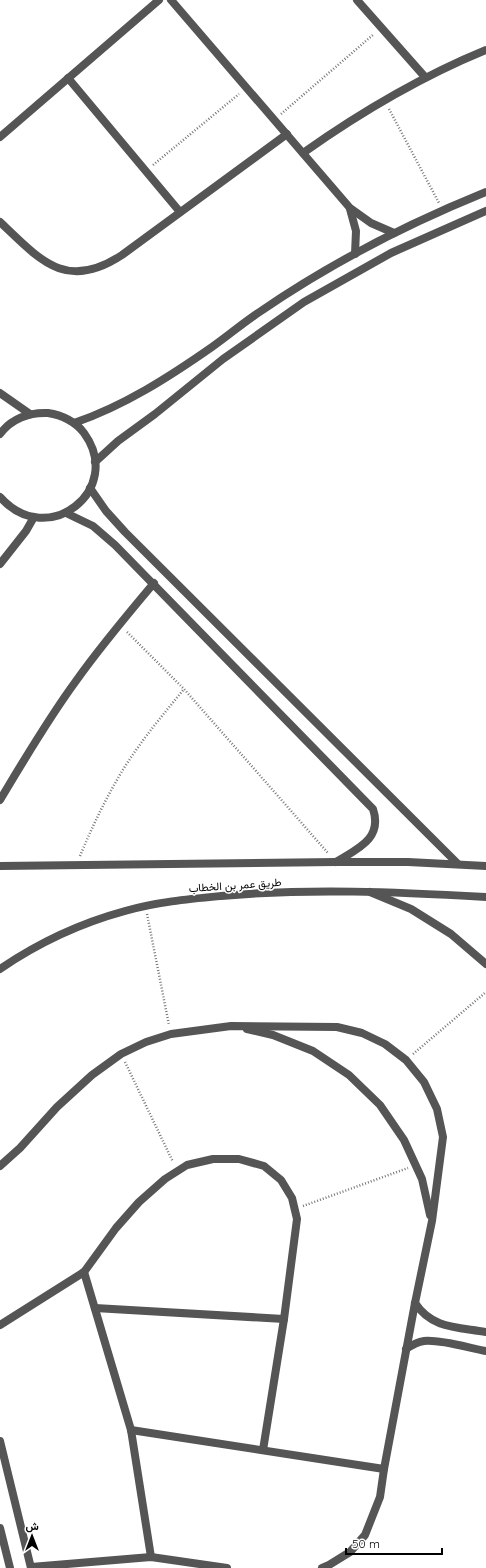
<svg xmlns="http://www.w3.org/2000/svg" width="486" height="1568" font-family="Quicksand,Vazirmatn,sans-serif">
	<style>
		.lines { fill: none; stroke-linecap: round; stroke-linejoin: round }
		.path { stroke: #777; stroke-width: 2.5; stroke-dasharray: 1 2; stroke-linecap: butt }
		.minor { stroke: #555; stroke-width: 8 }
		.tertiary { stroke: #555; stroke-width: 8 }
		.labels { text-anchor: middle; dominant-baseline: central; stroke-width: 3; stroke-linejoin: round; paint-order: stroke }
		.street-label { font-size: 11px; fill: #000; stroke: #fff }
	</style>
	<rect width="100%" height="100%" fill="#fff"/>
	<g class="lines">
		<g class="path">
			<polyline points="389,109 439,203"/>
			<polyline points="281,114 374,34"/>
			<polyline points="153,165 239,94"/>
			<polyline points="127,632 184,689 328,853"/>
			<path d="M 80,856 C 92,827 105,800 121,773 C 139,743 162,716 184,689"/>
			<polyline points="147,914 169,1025"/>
			<polyline points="413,1054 486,992"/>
			<polyline points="125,1062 173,1162"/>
			<polyline points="303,1206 408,1168"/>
		</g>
		<g class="minor">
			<polyline points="171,0 350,208 371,223 394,233"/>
			<polyline points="357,0 425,77"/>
			<polyline points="68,78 180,212"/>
			<polyline points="0,137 159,0"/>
			<path d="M 303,153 C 361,112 420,77 486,50"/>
			<polyline points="350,209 356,231 355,254"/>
			<path d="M 0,222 C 40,260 66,292 122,255 L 287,134"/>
			<polyline points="0,393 30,414"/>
			<path d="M 74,423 C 124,406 169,377 212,347 C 229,335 244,322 261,311 C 331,263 407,224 486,192"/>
			<path d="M 0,434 C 11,419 29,412 48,413 C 62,415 76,422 84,433 C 125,489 48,551 0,497"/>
			<polyline points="95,462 118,441 155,414 223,359 304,302 391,253 486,211"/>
			<polyline points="90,488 106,511 125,532 458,864"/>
			<path d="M 66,513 L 93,526 L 115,545 L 373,809 C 383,839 357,849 336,862"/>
			<polyline points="0,564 26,531 34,517"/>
			<path d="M 0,800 C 24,760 48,719 76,681 C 100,647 127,615 154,583"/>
			<polyline points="370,892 411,909 451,934 486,964"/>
			<polyline points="247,1029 273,1035 313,1051 349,1075 380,1105 404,1140 422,1179 430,1215"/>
			<polyline points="0,1166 20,1148 57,1107 92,1075 121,1054 146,1042 171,1034 231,1026 337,1027 362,1033 385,1044 406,1060 424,1082 437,1109 443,1137 432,1221 415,1303 384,1469 380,1497 365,1535 350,1552 329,1565 322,1568"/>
			<polyline points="84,1272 131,1430 151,1557"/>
			<path d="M 415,1303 C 432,1329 458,1327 486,1332"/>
			<polyline points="95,1308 284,1319"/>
			<polyline points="0,1325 84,1272 116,1228 139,1202 165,1179 187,1165 213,1159 239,1159 264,1166 281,1180 292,1198 297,1219 284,1319 263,1450"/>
			<path d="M 406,1349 C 412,1345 417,1342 424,1341 C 440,1339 469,1348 486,1351"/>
			<polyline points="131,1430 384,1469"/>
			<polyline points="0,1441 31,1568"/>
			<polyline points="0,1528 10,1568"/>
			<polyline points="31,1567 151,1557 227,1568"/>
		</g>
		<g class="tertiary">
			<polyline points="0,866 336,862 408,862 486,866"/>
			<path d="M 0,969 C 38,943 81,923 125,911 C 156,902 189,899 221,896 C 309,888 397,892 486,897"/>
		</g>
	</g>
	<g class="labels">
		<g class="street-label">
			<text transform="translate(235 885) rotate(-4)">طريق عمر بن الخطاب</text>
		</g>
	</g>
	<g transform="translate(32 1536)" stroke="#ffffff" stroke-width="3" paint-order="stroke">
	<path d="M0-3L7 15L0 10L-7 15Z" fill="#000000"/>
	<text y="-6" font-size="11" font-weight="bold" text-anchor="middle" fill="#000000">ش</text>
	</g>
	<path d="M346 1548v6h96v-6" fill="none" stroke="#000000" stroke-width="2"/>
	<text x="352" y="1548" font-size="12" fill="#000000" stroke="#ffffff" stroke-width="3" paint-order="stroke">50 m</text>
</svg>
